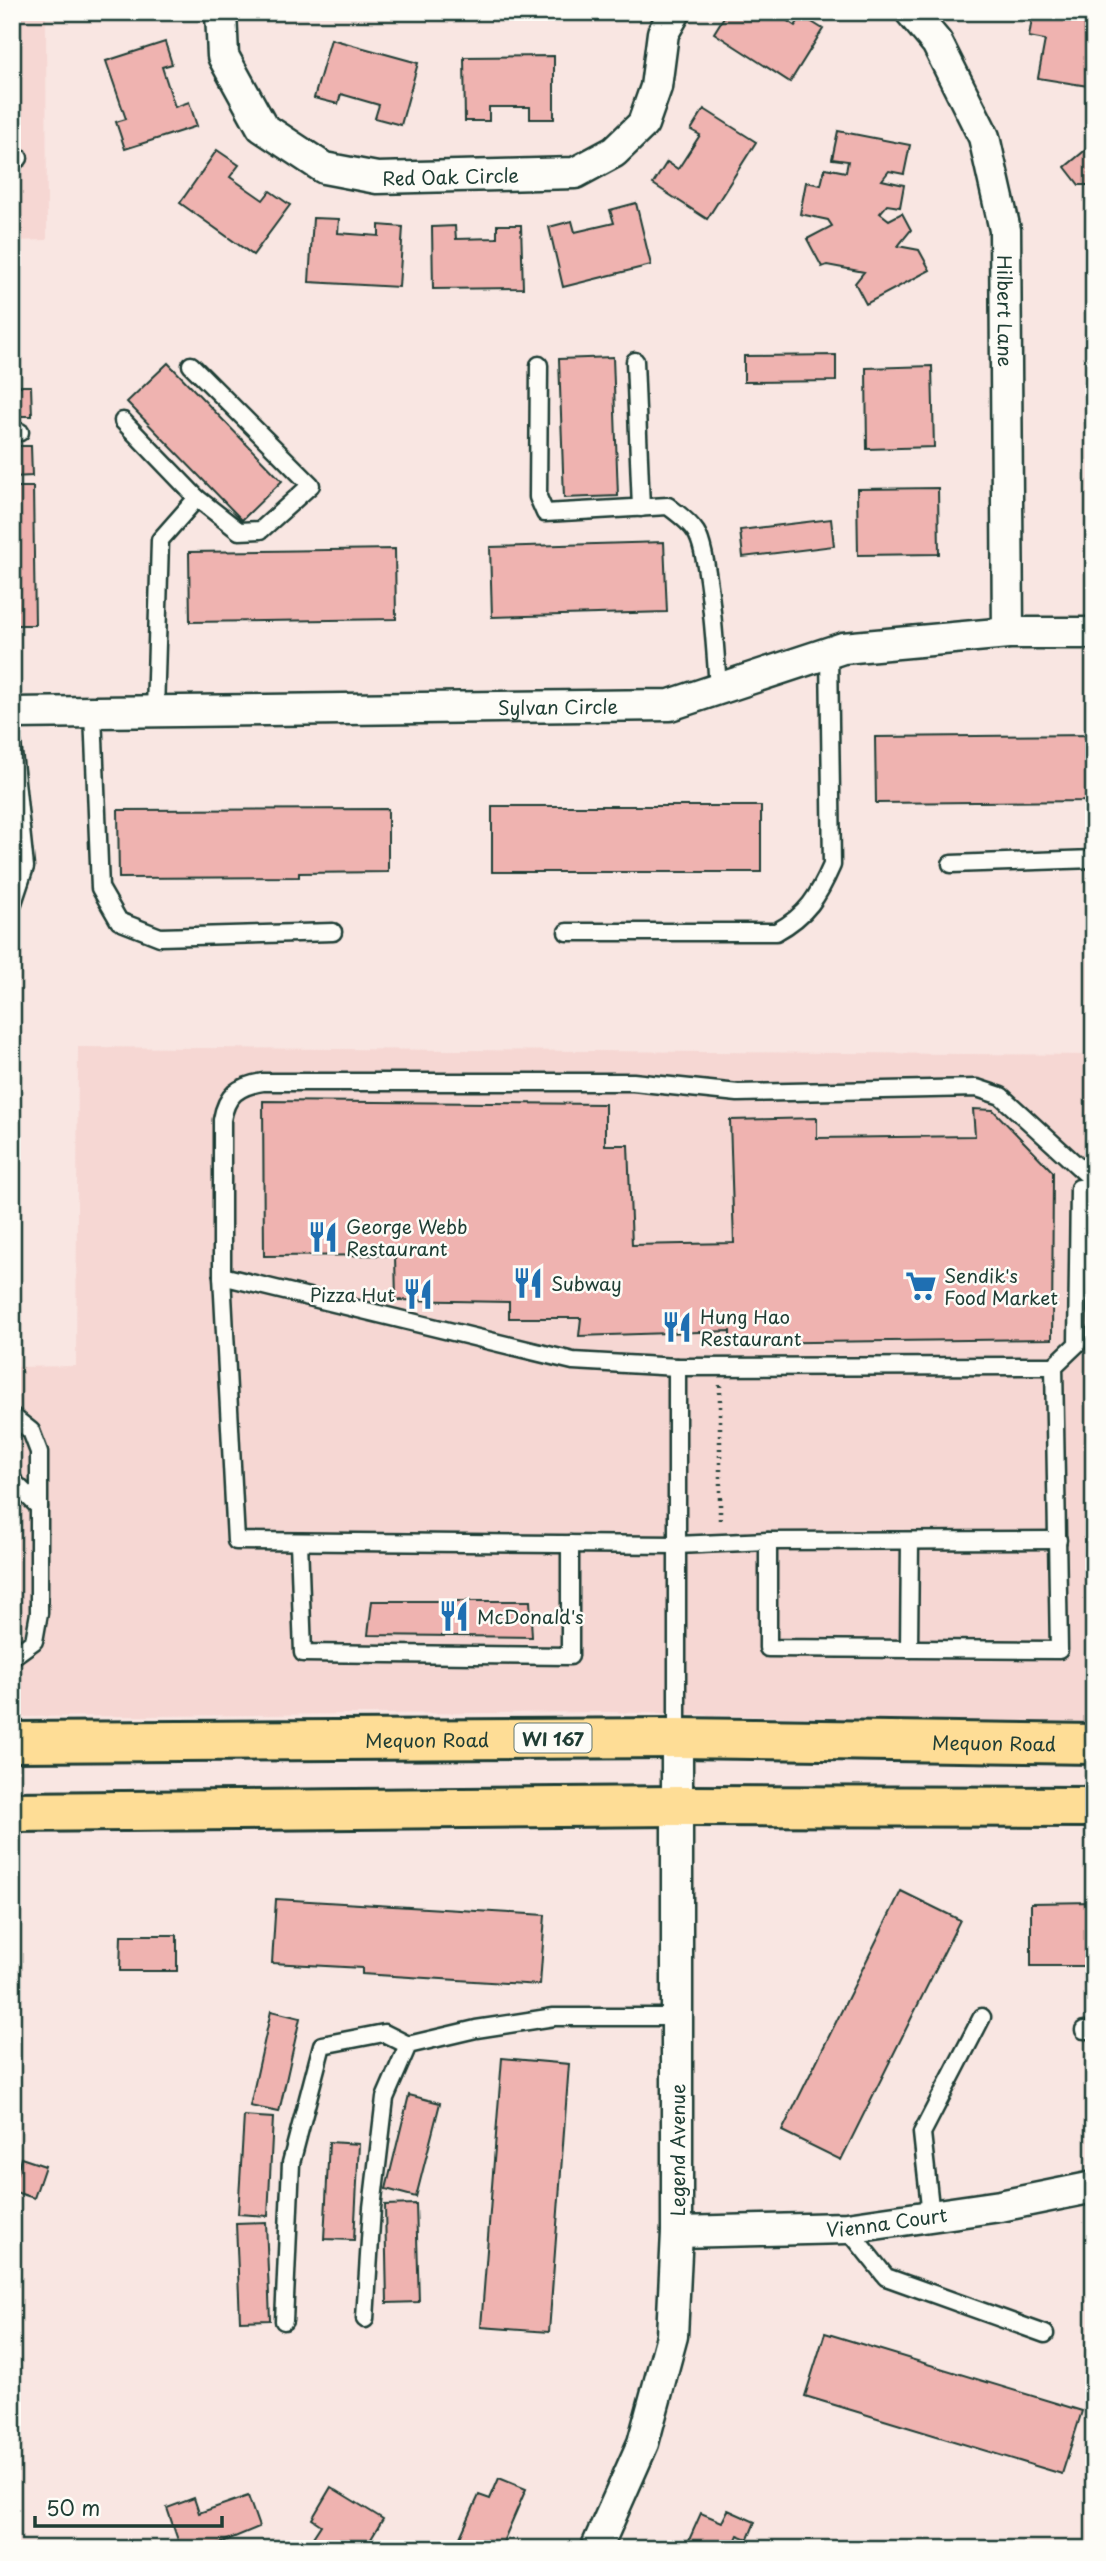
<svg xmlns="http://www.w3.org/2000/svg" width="1106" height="2561" font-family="'Playpen Sans',sans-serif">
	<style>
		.built { fill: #f6d7d3 }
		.building { fill: #efb3b0; stroke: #1f3d34; stroke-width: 2 }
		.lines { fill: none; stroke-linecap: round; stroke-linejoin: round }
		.service-casing { stroke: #1f3d34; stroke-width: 21 }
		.minor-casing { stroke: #1f3d34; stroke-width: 35 }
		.primary-casing { stroke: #1f3d34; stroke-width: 44 }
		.path { stroke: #1f3d34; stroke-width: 4.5; stroke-dasharray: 2 5; stroke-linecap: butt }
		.service { stroke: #fdfcf7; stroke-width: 16 }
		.minor { stroke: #fdfcf7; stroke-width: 30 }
		.primary { stroke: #fedd96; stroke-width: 38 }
		.labels { text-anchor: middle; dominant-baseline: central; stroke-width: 5; stroke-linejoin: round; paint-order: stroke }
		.shield { fill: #fdfcf7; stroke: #62766e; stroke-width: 2 }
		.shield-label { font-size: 18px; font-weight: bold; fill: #1f3d34 }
		.street-label { font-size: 19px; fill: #1f3d34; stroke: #fdfcf7 }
		.poi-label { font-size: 19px; fill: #1f3d34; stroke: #fdfcf7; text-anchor: start }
	</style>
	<rect width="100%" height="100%" fill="#f9e6e2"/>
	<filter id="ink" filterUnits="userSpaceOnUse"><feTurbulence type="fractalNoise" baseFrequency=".0143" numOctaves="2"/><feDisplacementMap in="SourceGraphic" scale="14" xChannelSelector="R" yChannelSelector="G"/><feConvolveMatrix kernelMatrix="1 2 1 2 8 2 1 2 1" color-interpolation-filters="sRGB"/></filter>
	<g filter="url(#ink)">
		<g class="built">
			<polygon points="12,12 46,12 47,240 12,241"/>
			<polygon points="78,1047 1094,1055 1094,1725 606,1712 12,1717 12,1367 76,1366"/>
		</g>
		<g class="building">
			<polygon points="99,12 162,12 162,14 99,15"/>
			<polygon points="727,12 774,12 795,26 802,16 823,29 790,82 714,33"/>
			<polygon points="1033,12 1094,12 1094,63 1092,63 1088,86 1038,78 1045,40 1029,37"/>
			<polygon points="331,39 418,63 401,125 375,118 379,105 341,94 338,104 314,98"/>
			<polygon points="165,42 172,64 162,67 175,107 189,102 197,126 125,149 116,122 126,119 106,61"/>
			<polygon points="554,56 554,119 530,119 530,107 489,107 489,121 465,121 464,57"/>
			<polygon points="704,109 756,142 707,219 653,184 667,162 678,169 700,135 691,130"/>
			<polygon points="838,131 910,145 904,174 889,171 882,180 904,185 900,207 887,205 880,213 889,220 902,213 911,230 898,246 919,250 930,270 866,304 855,283 864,272 827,265 822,267 807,239 832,226 828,220 800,214 806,182 821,185 825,168 846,172 848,161 832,159"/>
			<polygon points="1094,143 1094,185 1079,185 1065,167"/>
			<polygon points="217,150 239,165 230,177 263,200 270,191 290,205 253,255 180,203"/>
			<polygon points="636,203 651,265 563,287 549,227 572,221 575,232 614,223 610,210"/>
			<polygon points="313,218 339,219 338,233 379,236 379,225 403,227 399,287 309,282"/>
			<polygon points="497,225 521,225 523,288 433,289 432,227 455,226 456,239 497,238"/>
			<polygon points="836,355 836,381 744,382 744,356"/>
			<polygon points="613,357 618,496 564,498 559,359"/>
			<polygon points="168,363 282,481 242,520 127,402"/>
			<polygon points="932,366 934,447 867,449 866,368"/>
			<polygon points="12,386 31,386 32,416 12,416"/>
			<polygon points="12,446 31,446 32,476 12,477"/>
			<polygon points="12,487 33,487 35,625 12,625"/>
			<polygon points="938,488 939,554 858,555 857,489"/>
			<polygon points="831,519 834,546 743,557 740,530"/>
			<polygon points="664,542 667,612 492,617 490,547"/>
			<polygon points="395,549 396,619 190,622 189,552"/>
			<polygon points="1094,735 1094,801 876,803 875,737"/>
			<rect x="492" y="806" width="269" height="66"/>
			<polygon points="388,809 388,872 299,873 299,877 119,878 118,810"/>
			<polygon points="263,1101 605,1104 605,1145 628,1145 632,1245 734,1243 730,1120 817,1118 817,1138 975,1136 973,1109 993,1110 1053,1172 1052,1339 730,1343 730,1331 579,1336 581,1318 509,1318 509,1302 396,1300 395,1255 264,1256"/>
			<polygon points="372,1601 530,1601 532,1637 368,1635"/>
			<polygon points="901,1891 960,1920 841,2160 782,2131"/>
			<polygon points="276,1899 545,1915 540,1985 362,1974 362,1968 272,1963"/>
			<polygon points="1094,1902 1094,1966 1031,1966 1031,1903"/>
			<polygon points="121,1935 177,1935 177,1971 120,1971"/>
			<polygon points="271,2011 300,2018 279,2112 250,2106"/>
			<polygon points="502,2058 569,2064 549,2332 481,2327"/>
			<polygon points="409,2095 440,2103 416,2197 386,2189"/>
			<polygon points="244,2116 273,2118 268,2216 238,2214"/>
			<polygon points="329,2142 359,2144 354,2240 324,2239"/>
			<polygon points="21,2158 45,2166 34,2198 12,2191"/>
			<polygon points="416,2204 419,2302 387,2303 385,2205"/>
			<polygon points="266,2222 270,2320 240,2321 236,2223"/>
			<polygon points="825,2333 1082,2411 1062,2474 805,2396"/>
			<polygon points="499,2478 526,2489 500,2549 464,2549 457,2544 479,2495 490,2499"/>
			<polygon points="331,2487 383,2519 365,2549 356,2549 350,2545 348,2549 314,2549 308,2545 321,2525 312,2519"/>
			<polygon points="248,2496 259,2527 206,2549 181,2549 167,2508 194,2498 199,2513"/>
			<polygon points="728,2510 755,2522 748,2539 738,2535 732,2549 685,2549 701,2513 722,2522"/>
		</g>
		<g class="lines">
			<defs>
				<g id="service">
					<polyline points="12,158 19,158"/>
					<polyline points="635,361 641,508"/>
					<path d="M 539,365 L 538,497 L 545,513 L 668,506 C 678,514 689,521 696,532 C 710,553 716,659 718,689"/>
					<polyline points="123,421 197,498"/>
					<polyline points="12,432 20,432"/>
					<polyline points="155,712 160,540 197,498 239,531 261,530 311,485 191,365"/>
					<polyline points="93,713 100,888 119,921 160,937 333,932"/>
					<polyline points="12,743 25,867 12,906"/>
					<polyline points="951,864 1094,859"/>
					<path d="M 567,932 L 776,932 C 807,915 818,897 832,865 L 829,653"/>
					<path d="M 222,1276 L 222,1120 C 226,1095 238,1086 263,1082 L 633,1082 L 738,1093 L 977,1088 L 1001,1096 L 1094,1181"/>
					<polyline points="1054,1366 1077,1344 1079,1188 1094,1188"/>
					<polyline points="677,1367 573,1361 222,1276 236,1541 677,1545 768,1541 1058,1540"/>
					<polyline points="12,1416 31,1431 39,1452 39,1613 34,1641 12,1657"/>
					<polyline points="12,1480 39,1507"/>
					<polyline points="299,1542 303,1653 570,1656 570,1544"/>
					<polyline points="909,1649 910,1541"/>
					<polyline points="677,1738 677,1367 1054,1366 1059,1650 768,1648 768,1541"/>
					<polyline points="1084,2030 1094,2030"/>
					<polyline points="931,2216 922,2133 982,2017"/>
					<polyline points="847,2228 886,2277 1045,2334"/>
					<polyline points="365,2319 372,2208 385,2098 408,2045 476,2029 554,2017 677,2017"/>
					<polyline points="284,2321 291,2163 322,2045 384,2033 408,2045"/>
				</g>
				<g id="minor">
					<path id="s1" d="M 221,12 L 223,56 L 262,127 L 324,168 L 377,178 L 575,173 L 614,152 L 643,124 L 656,87 L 663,33 L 675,12"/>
					<path id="s2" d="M 911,12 L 937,43 L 984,137 L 1005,230 L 1008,633"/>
					<path id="s3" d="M 12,713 L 670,705 L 843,648 L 1008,633 L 1094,633"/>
					<path id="s4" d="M 677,2232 L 847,2228 L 1000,2206 L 1094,2187"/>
					<polyline points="596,2549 643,2443 672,2336 677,2232 677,1738"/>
				</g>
				<g id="primary">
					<path id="s5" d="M 12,1742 L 677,1738 L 1094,1744"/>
					<polyline points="12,1812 677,1806 1094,1807"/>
				</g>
			</defs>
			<use href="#service" class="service-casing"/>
			<use href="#minor" class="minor-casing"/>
			<use href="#primary" class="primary-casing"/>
			<polyline class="path" points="720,1385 720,1524"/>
			<use href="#service" class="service"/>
			<use href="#minor" class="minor"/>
			<use href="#primary" class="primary"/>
		</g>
	</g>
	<defs>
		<symbol id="restaurant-bare" viewBox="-9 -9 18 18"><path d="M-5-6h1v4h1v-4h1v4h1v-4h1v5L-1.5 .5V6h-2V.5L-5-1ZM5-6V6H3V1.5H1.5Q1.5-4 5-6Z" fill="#1f6fb2" stroke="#fdfcf7" stroke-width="2.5" paint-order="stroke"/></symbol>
		<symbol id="supermarket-bare" viewBox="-9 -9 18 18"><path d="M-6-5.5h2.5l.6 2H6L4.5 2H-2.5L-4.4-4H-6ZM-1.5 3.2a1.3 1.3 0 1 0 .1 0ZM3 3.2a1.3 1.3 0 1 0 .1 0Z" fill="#1f6fb2" stroke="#fdfcf7" stroke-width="2.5" paint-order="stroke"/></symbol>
	</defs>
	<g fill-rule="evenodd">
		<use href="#restaurant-bare" x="301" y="1215" width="44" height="44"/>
		<use href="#restaurant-bare" x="506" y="1261" width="44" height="44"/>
		<use href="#supermarket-bare" x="899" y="1264" width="44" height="44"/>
		<use href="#restaurant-bare" x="396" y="1272" width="44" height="44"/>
		<use href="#restaurant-bare" x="655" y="1305" width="44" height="44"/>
		<use href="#restaurant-bare" x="432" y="1594" width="44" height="44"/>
	</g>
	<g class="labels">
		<rect class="shield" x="514.5" y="1723.5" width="77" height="29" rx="5"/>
		<g class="shield-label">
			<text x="553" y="1738">WI 167</text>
		</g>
		<g class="street-label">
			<text stroke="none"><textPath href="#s1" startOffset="327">Red Oak Circle</textPath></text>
			<text stroke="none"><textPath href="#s2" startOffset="322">Hilbert Lane</textPath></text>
			<text stroke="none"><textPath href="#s3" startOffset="546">Sylvan Circle</textPath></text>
			<text stroke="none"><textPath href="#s5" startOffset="415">Mequon Road</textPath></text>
			<text stroke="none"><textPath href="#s5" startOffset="982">Mequon Road</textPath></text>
			<text transform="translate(677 2150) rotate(-90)">Legend Avenue</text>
			<text stroke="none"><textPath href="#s4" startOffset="210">Vienna Court</textPath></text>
		</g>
		<g class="poi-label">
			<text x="346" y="1226">George Webb<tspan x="346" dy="22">Restaurant</tspan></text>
			<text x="944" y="1275">Sendik's<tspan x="944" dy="22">Food Market</tspan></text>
			<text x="551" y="1283">Subway</text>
			<text x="395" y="1294" text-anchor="end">Pizza Hut</text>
			<text x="700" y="1316">Hung Hao<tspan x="700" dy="22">Restaurant</tspan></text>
			<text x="477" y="1616">McDonald's</text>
		</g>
	</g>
	<rect width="1106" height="2561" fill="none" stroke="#fdfcf7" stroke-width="42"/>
	<rect x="21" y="21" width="1064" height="2519" fill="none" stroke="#1f3d34" stroke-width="2.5" filter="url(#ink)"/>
	<path d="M35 2516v10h187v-10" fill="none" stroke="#1f3d34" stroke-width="3.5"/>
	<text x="46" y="2516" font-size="21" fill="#1f3d34" stroke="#fdfcf7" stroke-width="5" paint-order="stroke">50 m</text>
</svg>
